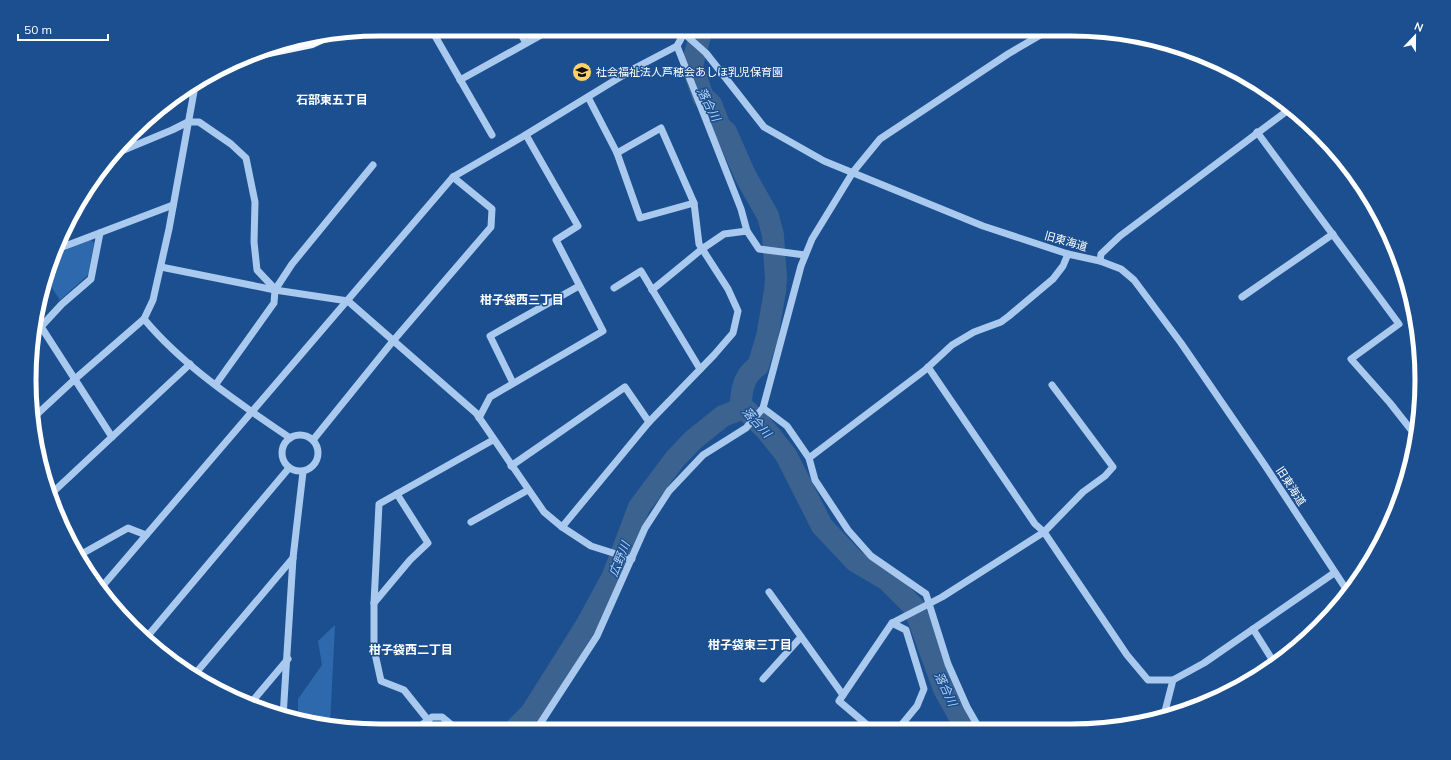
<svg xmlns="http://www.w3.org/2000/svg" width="1451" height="760" font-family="Mulish,'Noto Sans JP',sans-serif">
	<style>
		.green { fill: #2e69ad }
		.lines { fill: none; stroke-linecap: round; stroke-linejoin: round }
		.river { stroke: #3c6290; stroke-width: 22 }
		.minor { stroke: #a9c9ee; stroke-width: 7 }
		.major { stroke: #f0f6ff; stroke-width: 10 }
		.labels { text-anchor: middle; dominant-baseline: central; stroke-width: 3; stroke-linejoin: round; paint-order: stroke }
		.poi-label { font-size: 11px; fill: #fff; stroke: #1b4f8f; text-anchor: start }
		.street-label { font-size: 11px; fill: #fff; stroke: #1b4f8f }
		.neighbourhood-label { font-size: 12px; font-weight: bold; fill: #fff; stroke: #1b4f8f }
		.water-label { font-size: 12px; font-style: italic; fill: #b5d3f5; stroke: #1b4f8f }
		.rim { fill: none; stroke: #fff; stroke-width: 5 }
	</style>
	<rect width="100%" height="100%" fill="#1b4f8f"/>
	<g class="green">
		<polygon points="90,239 94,243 88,275 60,300 46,279 57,254"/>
		<polygon points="335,625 330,726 298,720 298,699 322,665 318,641"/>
	</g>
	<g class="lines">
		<g class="river">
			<path d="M 702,29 L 692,65 L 703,97 L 711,104 L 720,127 L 726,132 L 745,175 L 768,216 L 773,235 L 776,278 L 775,291 L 767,337 L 758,366 C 745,374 741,390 741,405 L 766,430 L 786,455 L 822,526 L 855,561 L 887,580 L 914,607 L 944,689 L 966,728"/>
			<polyline points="514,730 531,713 587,624 613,576 639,507 675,459 693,440 723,416 736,411 741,405"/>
		</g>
		<g class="minor">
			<polyline points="431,29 492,135"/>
			<polyline points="518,29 526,43"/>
			<polyline points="679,29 706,53 764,127 824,161 983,226 1068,254 1100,261 1121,269 1134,280 1181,343 1264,464 1348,592"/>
			<polyline points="677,46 741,209 747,231"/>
			<polyline points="460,80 552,29"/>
			<polyline points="588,97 617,153 640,218 694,203"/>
			<polyline points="1257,132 1399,324 1351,359 1390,403 1416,436"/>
			<polyline points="119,152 172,130 188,122 199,122 231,144 246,158 255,202 254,242 257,270 275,289"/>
			<polyline points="60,248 173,205"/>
			<polyline points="1100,261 1101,254 1120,236 1291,108"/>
			<polyline points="161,267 275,290 348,301 476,413 544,512 562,527 591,546 632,559"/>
			<polyline points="614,288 641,271 700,369"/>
			<polyline points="652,290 702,249 724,234 747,231 759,249 805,255"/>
			<polyline points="1242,297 1333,234"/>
			<path d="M 144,319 C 183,366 240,404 290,438"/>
			<polyline points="38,322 112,437"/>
			<polyline points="37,331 62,304 91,279 100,233"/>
			<polyline points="928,367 1035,524 1044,532 1083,492 1105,476 1113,467 1052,385"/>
			<polyline points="513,383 490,336 579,286"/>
			<polyline points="216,384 274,303 275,290 292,264 373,165"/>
			<polyline points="763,408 787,426 809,458 815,480 848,530 871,556 926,594 948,664 967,707 979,728"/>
			<polyline points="33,418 75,379 144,319 153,300 169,229 195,86"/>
			<polyline points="479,418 490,397 603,331 556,240 578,226 526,135"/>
			<circle cx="300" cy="453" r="18"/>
			<polyline points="313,440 393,341 491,227 492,209 453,177"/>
			<polyline points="809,458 925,370 952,345 974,332 1001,322 1009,316 1053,279 1063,266 1068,254"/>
			<polyline points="511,466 625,387 649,422"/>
			<polyline points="51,494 190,364"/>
			<polyline points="471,522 528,490"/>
			<polyline points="562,527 649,422 714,355 733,333 738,311 728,289 699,244 694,203 661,128 617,153"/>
			<polyline points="78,556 128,528 146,535"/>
			<polyline points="100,589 453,177 522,137 635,68 677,46 683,35"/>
			<polyline points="769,592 843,695"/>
			<polyline points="374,603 410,560 428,543 397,494"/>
			<polyline points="892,623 906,630 924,689 917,706 898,729"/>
			<polyline points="1253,629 1275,664"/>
			<polyline points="146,638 289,468"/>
			<polyline points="195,674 293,558"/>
			<polyline points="763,679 801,637"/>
			<polyline points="250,704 288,659"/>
			<polyline points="1164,715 1173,680 1204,663 1334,573"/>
			<polyline points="283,717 293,558 303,472"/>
			<polyline points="428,720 404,690 381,681 374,649 374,603 379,504 493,440"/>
			<polyline points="872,729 839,701 892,623 942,597 1044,532 1127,655 1148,680 1173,680"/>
			<polyline points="415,730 432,717 442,717 458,730"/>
			<polyline points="536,730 597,636 645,528 669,491 703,455 746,428 763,408 801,266 812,239 853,172 880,139 1008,54 1049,30"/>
		</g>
		<polyline class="major" points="254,55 312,43 323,38"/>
	</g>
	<defs>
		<symbol id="school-disc" viewBox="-11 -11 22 22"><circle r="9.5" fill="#ffd166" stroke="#1b4f8f"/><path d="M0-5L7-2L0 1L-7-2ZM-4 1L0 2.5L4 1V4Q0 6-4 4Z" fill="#111"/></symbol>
	</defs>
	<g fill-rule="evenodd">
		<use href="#school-disc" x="571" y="61" width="22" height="22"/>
	</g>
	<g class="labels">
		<g class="poi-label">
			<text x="596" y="72">社会福祉法人芦穂会あしほ乳児保育園</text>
		</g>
		<g class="street-label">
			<text transform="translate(1066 241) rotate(16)">旧東海道</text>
			<text transform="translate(1291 486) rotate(57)">旧東海道</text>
		</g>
		<g class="neighbourhood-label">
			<text x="332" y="99">石部東五丁目</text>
			<text x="522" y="299">柑子袋西三丁目</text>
			<text x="750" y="644">柑子袋東三丁目</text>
			<text x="411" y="649">柑子袋西二丁目</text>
		</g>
		<g class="water-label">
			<text transform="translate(709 104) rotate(63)">落合川</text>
			<text transform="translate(757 422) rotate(48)">落合川</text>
			<text transform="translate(619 559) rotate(-68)">広野川</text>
			<text transform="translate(946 689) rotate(65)">落合川</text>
		</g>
	</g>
	<path d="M0 0H1451V760H0ZM380 36H1071A344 344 0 0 1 1415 380V380A344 344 0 0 1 1071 724H380A344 344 0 0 1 36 380V380A344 344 0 0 1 380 36Z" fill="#1b4f8f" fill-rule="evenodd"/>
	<path class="rim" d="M380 36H1071A344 344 0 0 1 1415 380V380A344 344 0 0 1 1071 724H380A344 344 0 0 1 36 380V380A344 344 0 0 1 380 36Z"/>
	<g transform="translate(1415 36) rotate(22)" stroke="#1b4f8f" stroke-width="3" paint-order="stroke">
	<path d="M0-3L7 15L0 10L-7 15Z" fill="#ffffff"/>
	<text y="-6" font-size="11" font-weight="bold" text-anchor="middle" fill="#ffffff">N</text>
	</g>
	<path d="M18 34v6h90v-6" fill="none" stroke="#ffffff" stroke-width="2"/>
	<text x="24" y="34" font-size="12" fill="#ffffff" stroke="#1b4f8f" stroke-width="3" paint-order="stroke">50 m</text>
</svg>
